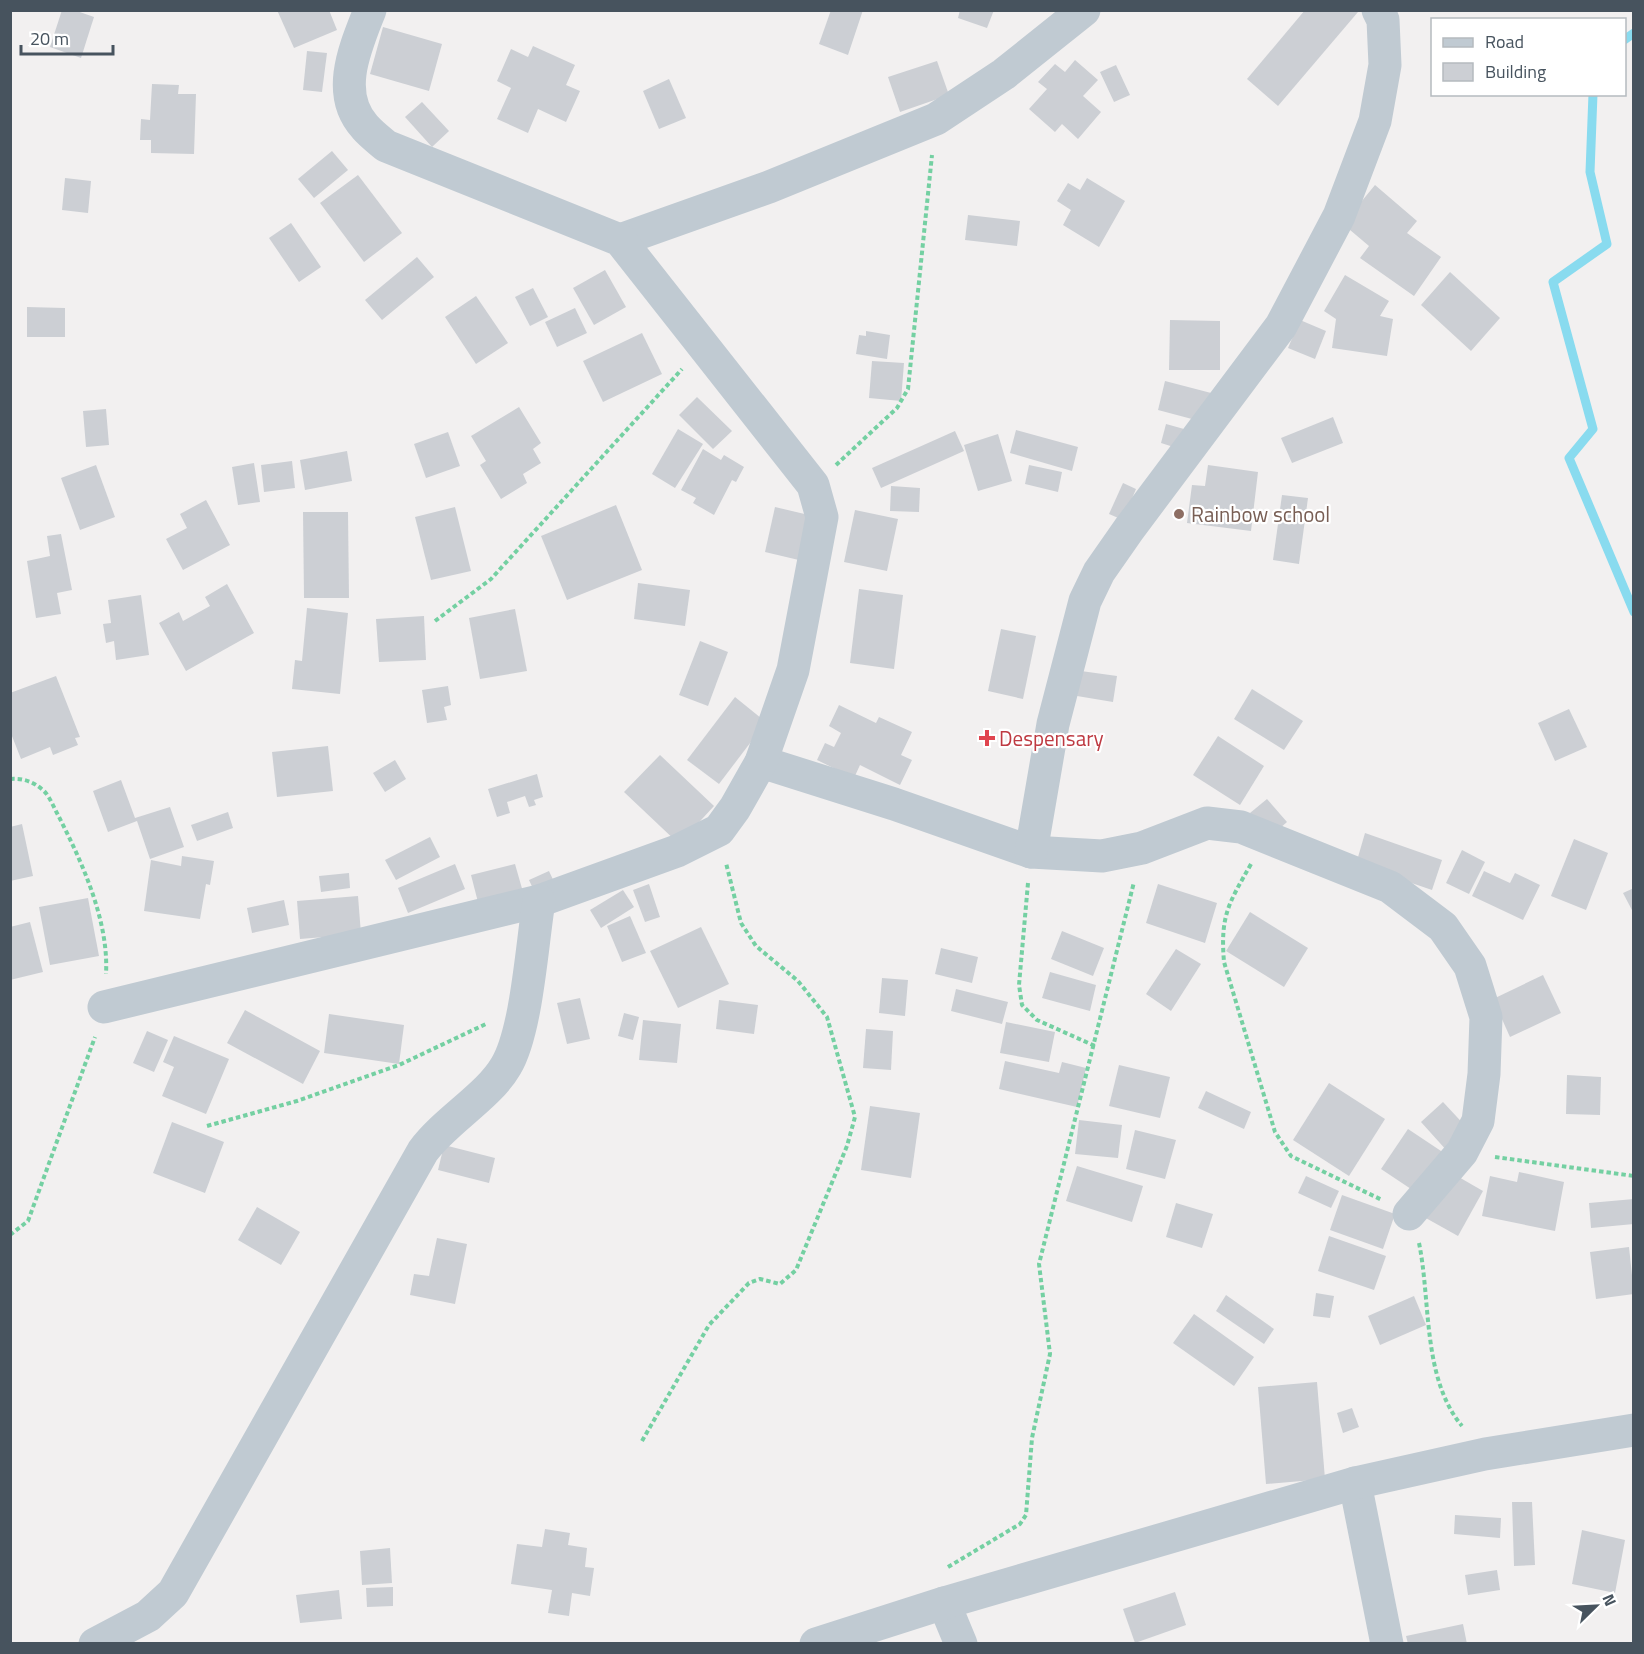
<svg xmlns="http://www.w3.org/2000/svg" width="1644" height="1654" font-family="'Titillium Web',sans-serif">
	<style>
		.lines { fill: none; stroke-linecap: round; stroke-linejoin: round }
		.stream { stroke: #89dbef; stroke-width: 9 }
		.building { fill: #cccfd4 }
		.path { stroke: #74d0a2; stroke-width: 4; stroke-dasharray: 4.5 3; stroke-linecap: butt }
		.minor { stroke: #c0cad2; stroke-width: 33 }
		.education-dot { fill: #8d6e63; stroke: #fff; stroke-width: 2 }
		.health-dot { fill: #e0444e; stroke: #fff; stroke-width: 2 }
		.labels { text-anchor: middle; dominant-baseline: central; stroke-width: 4.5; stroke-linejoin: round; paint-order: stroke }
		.education-label { font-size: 21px; fill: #785e54; stroke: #fff; text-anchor: start }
		.health-label { font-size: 21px; fill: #be3a42; stroke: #fff; text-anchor: start }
	</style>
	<rect width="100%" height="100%" fill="#f2f0f0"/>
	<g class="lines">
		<g class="stream">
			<polyline points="1624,40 1634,33"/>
			<polyline points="1593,94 1590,172 1607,244 1553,282 1593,429 1569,458 1634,612"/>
		</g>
	</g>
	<g class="building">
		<polygon points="62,10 74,10 94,17 81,58 50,47"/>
		<polygon points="277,10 329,10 337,30 294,48"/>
		<polygon points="831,10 863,10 848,55 819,44"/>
		<polygon points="960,10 994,10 987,28 958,18"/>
		<polygon points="1305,10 1358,12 1278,106 1247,79"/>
		<polygon points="383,27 442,44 429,91 370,74"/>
		<polygon points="533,46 575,65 566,85 580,91 566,122 538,109 528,133 497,119 511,88 497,81 511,49 528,57"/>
		<polygon points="307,51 327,53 322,92 303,90"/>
		<polygon points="1075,60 1098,80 1083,96 1101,112 1078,139 1062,124 1055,132 1029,109 1047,89 1038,82 1055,64 1065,72"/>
		<polygon points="937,61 949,95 900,112 888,77"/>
		<polygon points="1116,65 1130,95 1114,102 1100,72"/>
		<polygon points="669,79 686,118 659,129 643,91"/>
		<polygon points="152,84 179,85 178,94 196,94 194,154 151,153 151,140 140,140 141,119 150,120"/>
		<polygon points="422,102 449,131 432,147 405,117"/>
		<polygon points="332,151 348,170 314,198 298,179"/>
		<polygon points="358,175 402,233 364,262 320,203"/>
		<polygon points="65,178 91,181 88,213 62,210"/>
		<polygon points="1087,178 1125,201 1099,247 1063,225 1071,210 1057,201 1068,183 1080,190"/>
		<polygon points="1375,185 1417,221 1407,233 1441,257 1414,296 1360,258 1369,246 1343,224"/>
		<polygon points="968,215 1020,221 1017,246 965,240"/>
		<polygon points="291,223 321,267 299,282 269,238"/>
		<polygon points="417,257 434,277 382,320 365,300"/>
		<polygon points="605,270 626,307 594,325 573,288"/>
		<polygon points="1450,272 1500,318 1471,351 1421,305"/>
		<polygon points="1345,275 1389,301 1380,316 1393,319 1387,356 1332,348 1336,319 1324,311"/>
		<polygon points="533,288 548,317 530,326 515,297"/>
		<polygon points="476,296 508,343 476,364 445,317"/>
		<polygon points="27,307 65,308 65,337 27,337"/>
		<polygon points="575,308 587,333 557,347 545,322"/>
		<polygon points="1170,320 1220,321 1220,370 1169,370"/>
		<polygon points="1300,320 1326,331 1315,359 1288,348"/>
		<polygon points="866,331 890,335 887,359 856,354 859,335 866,336"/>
		<polygon points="642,333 662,374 603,402 583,361"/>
		<polygon points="872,361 904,363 901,401 869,398"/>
		<polygon points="1165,381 1215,394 1207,423 1158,410"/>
		<polygon points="697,397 732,431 713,449 679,415"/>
		<polygon points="519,407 541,443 533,449 541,463 523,474 527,483 501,499 480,465 486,461 471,436"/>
		<polygon points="106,409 109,445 86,447 83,411"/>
		<polygon points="1333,417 1343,443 1292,463 1281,438"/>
		<polygon points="1166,424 1184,429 1180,449 1161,443"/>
		<polygon points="678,429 703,444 675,488 652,474"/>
		<polygon points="1016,430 1078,447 1072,471 1010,453"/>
		<polygon points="955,431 964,451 881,488 872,468"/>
		<polygon points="448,432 460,466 426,478 414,444"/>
		<polygon points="998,434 1012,481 978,491 964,445"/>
		<polygon points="703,449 721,460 724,455 744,467 736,482 732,480 714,515 693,503 696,498 681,490"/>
		<polygon points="347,451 352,481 305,490 300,460"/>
		<polygon points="292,461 295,488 264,492 261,465"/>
		<polygon points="254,463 260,502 238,505 232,467"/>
		<polygon points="96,465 115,517 80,530 61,478"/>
		<polygon points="1029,465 1062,472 1058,492 1025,484"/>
		<polygon points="1208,465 1258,472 1251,531 1187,523 1192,485 1205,486"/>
		<polygon points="1123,483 1136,489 1123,520 1109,514"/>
		<polygon points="891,486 920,488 919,512 890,511"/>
		<polygon points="1282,495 1308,498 1299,564 1273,560"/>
		<polygon points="206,500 230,545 183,570 166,539 187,528 180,514"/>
		<polygon points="616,505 642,570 567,600 541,536"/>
		<polygon points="455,507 471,571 431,580 415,517"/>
		<polygon points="775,507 813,516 803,561 765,552"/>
		<polygon points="855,510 898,519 887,571 844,562"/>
		<polygon points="303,512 348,512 349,598 304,598"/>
		<polygon points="61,534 72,590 57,593 61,614 36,618 27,561 50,556 47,536"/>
		<polygon points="638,583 690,590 685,626 634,619"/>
		<polygon points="227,584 254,633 186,671 159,623 179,612 183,621 210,606 205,597"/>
		<polygon points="859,589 903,595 894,669 850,663"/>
		<polygon points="141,595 149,655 116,660 114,641 106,643 103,624 111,623 108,600"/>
		<polygon points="307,608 348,613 340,694 292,689 295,660 302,661"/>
		<polygon points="515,609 527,671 480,679 469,618"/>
		<polygon points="424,616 426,660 379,662 376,619"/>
		<polygon points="1001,629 1036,636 1023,699 988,691"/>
		<polygon points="700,641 728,652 708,706 679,695"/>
		<polygon points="1081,671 1117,676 1113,702 1077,696"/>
		<polygon points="56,676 80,737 75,738 78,745 53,755 50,747 21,759 10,731 10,693"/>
		<polygon points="448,686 451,705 444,707 447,720 427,723 422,690"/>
		<polygon points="1252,689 1303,721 1284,750 1234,719"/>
		<polygon points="735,697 766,722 719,784 687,760"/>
		<polygon points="839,705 876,723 879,717 912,732 901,755 912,760 900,785 860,765 854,778 817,760 825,743 834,747 841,733 829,726"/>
		<polygon points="1569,709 1587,747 1555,761 1538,723"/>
		<polygon points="1218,736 1264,766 1240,805 1193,775"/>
		<polygon points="328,746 333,791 277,797 272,752"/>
		<polygon points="660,755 714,806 679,844 624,792"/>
		<polygon points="395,760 406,779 385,792 373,773"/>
		<polygon points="537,774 543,797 534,800 536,805 529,807 525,796 507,802 510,813 497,817 488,789"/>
		<polygon points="121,780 135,818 170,807 184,847 150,859 137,821 108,832 93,791"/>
		<polygon points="1267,799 1287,822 1271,836 1250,813"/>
		<polygon points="228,812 233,828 197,841 191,825"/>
		<polygon points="22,824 33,876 10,881 10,827"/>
		<polygon points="1365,833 1442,860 1432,890 1356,864"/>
		<polygon points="430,837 440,857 396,880 385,860"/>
		<polygon points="1574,839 1608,853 1586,910 1551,896"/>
		<polygon points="1462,850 1485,862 1469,894 1446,883"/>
		<polygon points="182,856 214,861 210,885 206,884 200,919 144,911 151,860 181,866"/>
		<polygon points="455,864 465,889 408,913 398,888"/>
		<polygon points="515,864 525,899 480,910 471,875"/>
		<polygon points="549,871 556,886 536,895 529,880"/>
		<polygon points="1484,871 1510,883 1515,873 1540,885 1523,920 1472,896"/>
		<polygon points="349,873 350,888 321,892 319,876"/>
		<polygon points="649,884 660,917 645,922 633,890"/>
		<polygon points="1158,884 1217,903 1205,943 1146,923"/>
		<polygon points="1634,888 1634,914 1623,893"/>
		<polygon points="623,890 634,907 601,928 590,910"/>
		<polygon points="358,896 361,934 300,939 297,901"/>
		<polygon points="88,898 99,956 50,965 39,907"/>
		<polygon points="284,900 289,925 252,933 247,908"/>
		<polygon points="1250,912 1308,948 1284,987 1226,951"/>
		<polygon points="630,916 646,953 622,962 607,926"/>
		<polygon points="30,922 43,972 10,980 10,927"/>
		<polygon points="701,927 729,984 678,1008 650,951"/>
		<polygon points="1062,931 1104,948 1093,976 1051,959"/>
		<polygon points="941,948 978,957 972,983 935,974"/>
		<polygon points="1176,949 1201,964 1171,1011 1146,994"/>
		<polygon points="1050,972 1096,985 1090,1011 1042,998"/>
		<polygon points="1543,975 1561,1013 1510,1037 1493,999"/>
		<polygon points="882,978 908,980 905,1016 879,1013"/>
		<polygon points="956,989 1008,1002 1002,1024 951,1011"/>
		<polygon points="580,998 590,1039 567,1044 557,1003"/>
		<polygon points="719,1000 758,1005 754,1034 716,1029"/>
		<polygon points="245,1010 320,1051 303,1084 227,1043"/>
		<polygon points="624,1013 639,1017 633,1040 618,1036"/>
		<polygon points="329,1014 404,1025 399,1064 324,1053"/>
		<polygon points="643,1020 681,1024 677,1063 639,1060"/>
		<polygon points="1006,1022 1055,1032 1049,1062 1000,1053"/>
		<polygon points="866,1029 893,1031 891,1070 863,1068"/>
		<polygon points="147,1031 168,1040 154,1072 133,1063"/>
		<polygon points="174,1036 229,1059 206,1114 162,1096 174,1067 163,1062"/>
		<polygon points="1005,1061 1059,1073 1062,1062 1086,1068 1077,1107 999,1089"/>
		<polygon points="1119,1065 1170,1077 1160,1118 1109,1106"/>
		<polygon points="1567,1075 1601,1077 1600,1115 1566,1114"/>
		<polygon points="1329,1083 1385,1119 1349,1176 1293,1140"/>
		<polygon points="1206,1091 1251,1112 1244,1129 1198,1108"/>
		<polygon points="1443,1102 1470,1131 1448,1152 1421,1122"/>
		<polygon points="870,1106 920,1113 911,1178 861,1170"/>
		<polygon points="1079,1120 1122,1125 1118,1158 1075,1154"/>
		<polygon points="172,1122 224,1142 205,1193 153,1173"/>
		<polygon points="1408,1129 1450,1157 1423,1197 1381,1169"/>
		<polygon points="1135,1130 1176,1140 1165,1179 1126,1169"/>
		<polygon points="444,1145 495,1158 489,1183 438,1170"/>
		<polygon points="1077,1166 1143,1186 1132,1222 1066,1201"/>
		<polygon points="1450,1172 1483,1191 1458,1236 1424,1217"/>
		<polygon points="1519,1172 1564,1182 1555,1231 1482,1216 1490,1176 1517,1182"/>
		<polygon points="1306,1176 1339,1191 1331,1208 1298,1193"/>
		<polygon points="1342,1195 1395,1214 1383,1249 1330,1230"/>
		<polygon points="1634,1199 1634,1224 1591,1228 1589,1203"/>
		<polygon points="1176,1203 1213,1214 1202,1248 1166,1237"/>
		<polygon points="257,1207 300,1232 281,1265 238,1240"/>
		<polygon points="1329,1236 1386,1256 1374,1290 1318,1271"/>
		<polygon points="437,1238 467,1244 455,1304 410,1295 414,1274 429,1276"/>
		<polygon points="1629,1247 1634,1294 1596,1299 1590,1252"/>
		<polygon points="1316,1293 1334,1296 1330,1318 1313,1316"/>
		<polygon points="1226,1295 1274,1329 1264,1344 1216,1311"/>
		<polygon points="1414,1296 1426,1325 1380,1345 1368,1316"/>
		<polygon points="1194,1314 1254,1357 1234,1386 1173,1343"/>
		<polygon points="1317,1382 1325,1479 1266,1484 1258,1387"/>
		<polygon points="1352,1408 1359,1427 1343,1433 1337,1413"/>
		<polygon points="1512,1502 1532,1502 1535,1565 1514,1566"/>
		<polygon points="1455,1515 1501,1518 1500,1538 1454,1534"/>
		<polygon points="545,1529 570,1533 568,1545 587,1548 585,1567 594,1568 590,1596 572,1593 569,1616 548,1613 552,1590 511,1584 517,1544 542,1547"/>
		<polygon points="1582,1530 1625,1540 1615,1593 1572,1584"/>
		<polygon points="390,1548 392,1583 362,1585 360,1551"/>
		<polygon points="1497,1570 1500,1590 1468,1595 1465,1575"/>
		<polygon points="393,1587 393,1606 367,1607 366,1588"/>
		<polygon points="339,1590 342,1619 300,1623 296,1595"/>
		<polygon points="1175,1592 1186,1625 1135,1643 1123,1609"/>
		<polygon points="1463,1624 1467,1644 1408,1644 1406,1636"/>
	</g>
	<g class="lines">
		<g class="path">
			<polyline points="836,465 897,408 908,389 932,155"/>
			<polyline points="435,621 491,579 682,369"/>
			<path d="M 10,779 C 24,778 34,782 44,791 C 50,797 54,808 58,815 C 82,862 109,921 106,974"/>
			<path d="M 1251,864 C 1229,903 1220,915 1224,962 L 1275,1132 L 1291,1156 L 1382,1200"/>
			<polyline points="1028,883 1019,985 1022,1005 1037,1020 1095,1046"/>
			<polyline points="207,1126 297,1101 399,1065 488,1023"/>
			<polyline points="1495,1157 1634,1176"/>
			<polyline points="10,1235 28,1221 95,1037"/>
			<path d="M 1419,1243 C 1431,1301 1422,1378 1462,1426"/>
			<polyline points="642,1441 709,1325 749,1283 760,1279 780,1284 796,1270 847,1146 855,1117 827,1017 798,981 756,946 741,923 726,863"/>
			<polyline points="948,1567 1020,1524 1026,1515 1032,1438 1050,1354 1039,1264 1134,882"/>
		</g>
		<g class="minor">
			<polyline points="620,240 769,187 936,119 1004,74 1084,10"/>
			<polyline points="761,762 894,804 1031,852 1102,856 1142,848 1207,823 1241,827 1390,887 1443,927 1470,966 1486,1017 1484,1074 1478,1121 1462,1152 1409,1214"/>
			<polyline points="1031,852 1053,724 1085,601 1099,572 1129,529 1281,326 1339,216 1375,121 1385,65 1383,20 1378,10"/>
			<path d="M 104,1007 L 539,901 L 677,851 L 719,830 L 735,808 L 761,762 L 793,670 L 822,517 L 813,485 L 620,240 L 386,146 C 379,140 371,134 365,127 C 334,93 356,46 370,10"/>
			<polyline points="1355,1483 1387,1644"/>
			<polyline points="944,1603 961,1644"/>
			<path d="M 95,1644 L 148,1616 L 173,1593 L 423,1151 C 446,1120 488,1097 506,1066 C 527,1031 532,943 539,901"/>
			<polyline points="816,1644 944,1603 1355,1483 1485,1454 1634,1430"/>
		</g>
	</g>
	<circle class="education-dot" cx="1179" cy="514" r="6"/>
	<path class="health-dot" d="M984 729h6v6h6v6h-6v6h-6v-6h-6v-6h6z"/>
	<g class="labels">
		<g class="education-label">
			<text x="1191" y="514">Rainbow school</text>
		</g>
		<g class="health-label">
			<text x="999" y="738">Despensary</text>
		</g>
	</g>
	<rect width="1644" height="1654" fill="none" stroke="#47535e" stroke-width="24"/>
	<rect x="1431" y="18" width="195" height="78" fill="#ffffff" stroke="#b5babf" stroke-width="1.5"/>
	<rect x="1443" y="38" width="30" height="9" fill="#c0cad2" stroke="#b5babf" stroke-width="1.5"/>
	<text x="1485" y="48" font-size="18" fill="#47535e">Road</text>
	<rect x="1443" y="63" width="30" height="18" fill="#cccfd4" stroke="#b5babf" stroke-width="1.5"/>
	<text x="1485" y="78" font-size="18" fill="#47535e">Building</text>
	<g transform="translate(1596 1606) rotate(66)" stroke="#ffffff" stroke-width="4.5" paint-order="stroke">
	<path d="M0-4.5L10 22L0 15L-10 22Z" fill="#47535e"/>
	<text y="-9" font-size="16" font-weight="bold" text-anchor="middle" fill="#47535e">N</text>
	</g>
	<path d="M21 45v9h92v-9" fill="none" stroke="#47535e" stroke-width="3"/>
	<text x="30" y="45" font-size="18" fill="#47535e" stroke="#ffffff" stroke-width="4.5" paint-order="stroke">20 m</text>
</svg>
